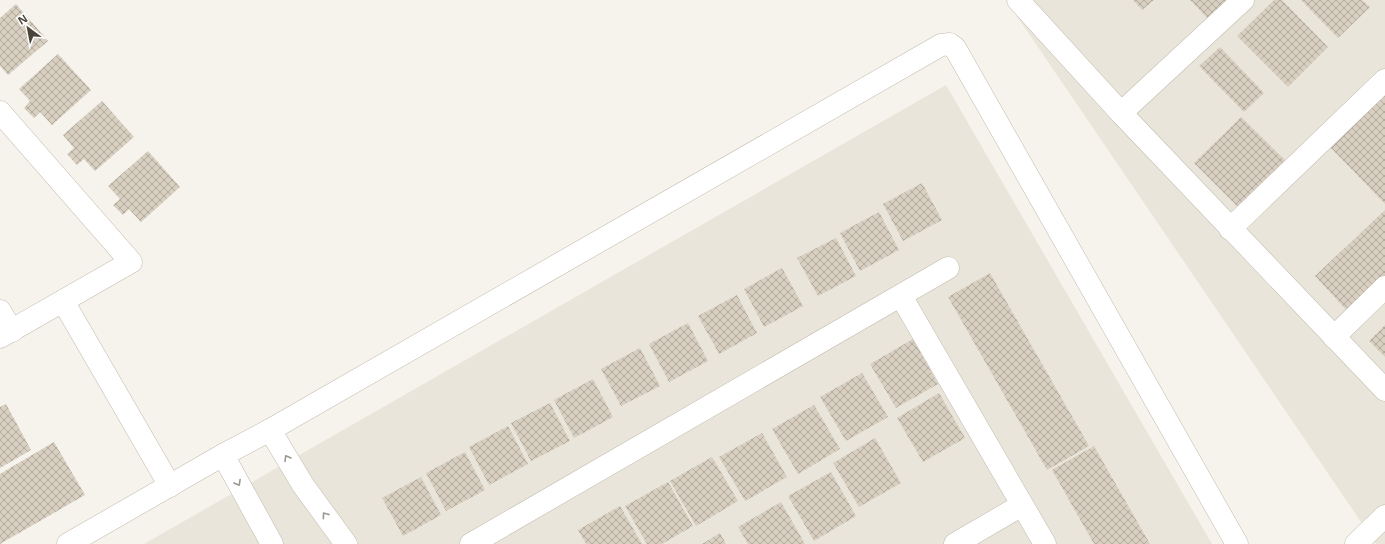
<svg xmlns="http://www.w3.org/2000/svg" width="1385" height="544" font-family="'Open Sans',sans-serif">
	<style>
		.residential { fill: #eae5da }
		.building { fill: url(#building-cross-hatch) }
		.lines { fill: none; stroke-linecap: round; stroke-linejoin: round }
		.minor-casing { stroke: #c2bbae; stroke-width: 23 }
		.minor { stroke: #fff; stroke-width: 22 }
		.oneway { stroke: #9c9892 }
	</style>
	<defs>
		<pattern id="building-cross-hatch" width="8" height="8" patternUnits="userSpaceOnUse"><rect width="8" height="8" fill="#d8cfc1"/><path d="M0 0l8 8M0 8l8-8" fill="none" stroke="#b1aa9e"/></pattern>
	</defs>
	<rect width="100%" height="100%" fill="#f6f3ec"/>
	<g class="residential">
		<polygon points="1006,0 1385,0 1385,544 1376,544"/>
		<polygon points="946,85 1212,544 144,544"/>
	</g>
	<g class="building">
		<polygon points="1133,0 1154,0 1142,10"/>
		<polygon points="1190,0 1233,0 1210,21"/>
		<polygon points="1274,0 1282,0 1328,47 1288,87 1237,36"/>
		<polygon points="1301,0 1362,0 1370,7 1338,38"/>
		<polygon points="16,4 48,41 8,75 0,66 0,18"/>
		<polygon points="1220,47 1264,93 1244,112 1199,66"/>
		<polygon points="58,54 91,90 52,125 40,112 34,118 24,108 30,101 19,89"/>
		<polygon points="1385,93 1385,204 1329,146"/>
		<polygon points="102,101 134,137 95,171 84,159 77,165 67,154 74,148 63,135"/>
		<polygon points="1241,117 1288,163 1241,210 1194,163"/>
		<polygon points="148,151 180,187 141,222 129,209 123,215 113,205 120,199 108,186"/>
		<polygon points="922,183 942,220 903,241 883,204"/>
		<polygon points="1385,210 1385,279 1349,313 1315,276"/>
		<polygon points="879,212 899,250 860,271 840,233"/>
		<polygon points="836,238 856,276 818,296 797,258"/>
		<polygon points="782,268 803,306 764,327 744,289"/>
		<polygon points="990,273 1089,446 1047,470 948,297"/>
		<polygon points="737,295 757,333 719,354 698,316"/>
		<polygon points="688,323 708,361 669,382 649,344"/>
		<polygon points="1385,325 1385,357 1369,341"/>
		<polygon points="913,339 938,384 896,408 870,364"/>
		<polygon points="640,348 660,386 621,406 601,369"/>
		<polygon points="862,373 888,417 846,441 820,397"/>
		<polygon points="593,379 613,417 574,438 554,400"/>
		<polygon points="939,393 965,438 923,462 897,418"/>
		<polygon points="550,403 570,441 531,461 511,423"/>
		<polygon points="6,404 31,450 0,468 0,407"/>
		<polygon points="814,405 840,449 798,474 772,429"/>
		<polygon points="508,426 528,464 489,485 469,447"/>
		<polygon points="762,433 787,477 745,501 719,457"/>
		<polygon points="875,438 901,483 859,507 833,463"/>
		<polygon points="54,442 85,495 0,544 0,474"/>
		<polygon points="1094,446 1150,544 1094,544 1052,470"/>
		<polygon points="465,452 485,490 446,511 426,473"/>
		<polygon points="712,457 738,501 696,526 670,481"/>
		<polygon points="831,472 856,516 814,541 788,496"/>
		<polygon points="421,477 441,515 403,536 382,498"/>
		<polygon points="668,482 693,526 662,544 647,544 625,506"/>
		<polygon points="781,502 805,544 748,544 738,527"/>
		<polygon points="620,506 642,544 586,544 578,530"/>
		<polygon points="720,533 726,544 702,544"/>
	</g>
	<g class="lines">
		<defs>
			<g id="minor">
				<polyline points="1018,0 1121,113 1385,390"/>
				<polyline points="0,112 131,262 0,337"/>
				<polyline points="1121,113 1243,0"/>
				<polyline points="1230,229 1385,80"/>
				<polyline points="901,296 1045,544"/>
				<polyline points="63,301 170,486"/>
				<polyline points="0,311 12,331"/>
				<polyline points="1334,337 1385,287"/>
				<polyline points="270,430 303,485 346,544"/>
				<polyline points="223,455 272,544"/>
				<polyline points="68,544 223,455 270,430 941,45 950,44 955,48 1237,544"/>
				<polyline points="471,544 948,268"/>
				<polyline points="955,544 1022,505"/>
				<polyline points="1356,544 1385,516"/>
			</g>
		</defs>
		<use href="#minor" class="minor-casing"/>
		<use href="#minor" class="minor"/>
	</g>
	<defs><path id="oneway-chevron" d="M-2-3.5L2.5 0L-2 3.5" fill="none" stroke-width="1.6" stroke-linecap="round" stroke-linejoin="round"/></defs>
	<g class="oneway">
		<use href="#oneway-chevron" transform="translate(287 458) rotate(-121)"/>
		<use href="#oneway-chevron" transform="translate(238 483) rotate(61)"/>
		<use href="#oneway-chevron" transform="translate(325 515) rotate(-126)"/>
	</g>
	<g transform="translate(28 28) rotate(328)" stroke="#ffffff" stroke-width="3" paint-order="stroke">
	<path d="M0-3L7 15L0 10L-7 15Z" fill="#4b4439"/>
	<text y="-6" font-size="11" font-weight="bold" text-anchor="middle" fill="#4b4439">N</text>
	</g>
</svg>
